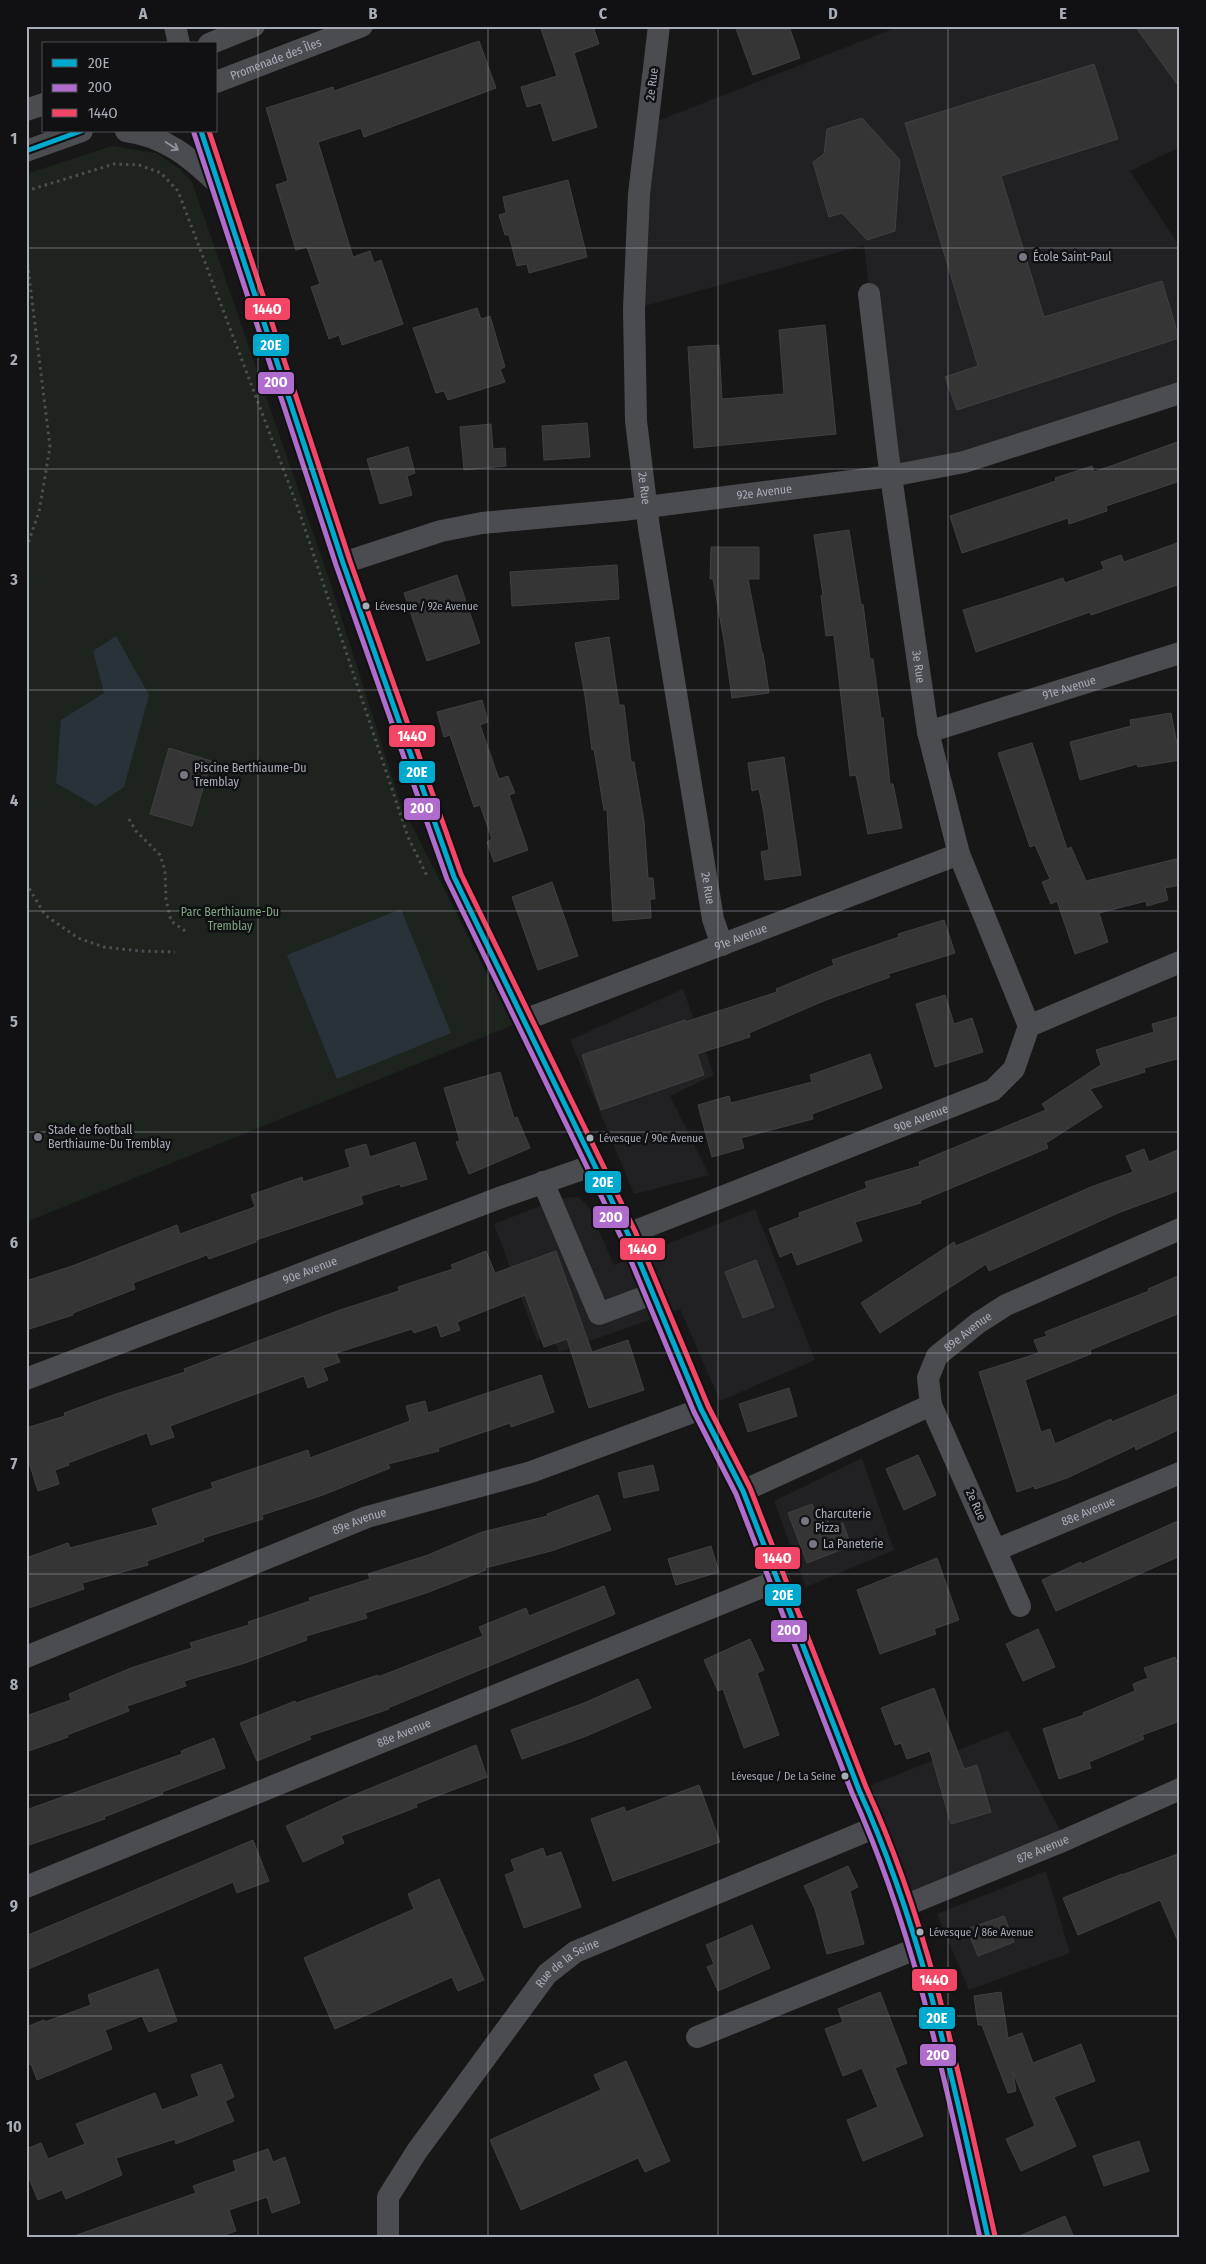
<svg xmlns="http://www.w3.org/2000/svg" width="1206" height="2264" font-family="'Fira Sans Condensed',sans-serif">
	<style>
		.built { fill: #212123 }
		.green { fill: #1d241e }
		.water { fill: #2a3239 }
		.building { fill: #353536; stroke: #3f4043 }
		.lines { fill: none; stroke-linecap: round; stroke-linejoin: round }
		.path { stroke: #4d4e52; stroke-width: 3; stroke-dasharray: 2.5 4; stroke-linecap: butt }
		.minor { stroke: #4b4c50; stroke-width: 22 }
		.bus-1-casing { stroke: #111113; stroke-width: 9 }
		.bus-2-casing { stroke: #111113; stroke-width: 9 }
		.bus-3-casing { stroke: #111113; stroke-width: 9 }
		.bus-1 { stroke: #00a9ce; stroke-width: 5 }
		.bus-2 { stroke: #b06ccc; stroke-width: 5 }
		.bus-3 { stroke: #f34667; stroke-width: 5 }
		.oneway { stroke: #8c9099 }
		.grid { fill: none; stroke: #a8adb8; stroke-width: 1; stroke-opacity: 0.55 }
		.poi-dot { fill: #757880; stroke: #111113; stroke-width: 2 }
		.bus-dot { fill: #a8adb8; stroke: #111113; stroke-width: 2 }
		.labels { text-anchor: middle; dominant-baseline: central; stroke-width: 5; stroke-linejoin: round; paint-order: stroke }
		.bus-label { font-size: 11px; fill: #a8adb8; stroke: #111113; text-anchor: start }
		.street-label { font-size: 12px; fill: #a8adb8; stroke: #111113 }
		.poi-label { font-size: 12px; fill: #a8adb8; stroke: #111113; text-anchor: start }
		.park-label { font-size: 12px; fill: #7fa381; stroke: #111113 }
		.line-badge { stroke: #111113; stroke-width: 2 }
		.badge-label { font-size: 14px; text-anchor: middle; font-weight: bold; fill: #fff }
		.neatline { fill: none; stroke: #a8adb8; stroke-width: 2 }
		.grid-label { font-size: 16px; text-anchor: middle; font-weight: bold; fill: #a8adb8 }
	</style>
	<rect width="100%" height="100%" fill="#171717"/>
	<g class="built">
		<polygon points="900,26 1180,26 1180,147 1130,171 1180,247 1180,393 891,476 864,245 634,309 647,125"/>
		<polygon points="683,989 714,1075 670,1096 709,1175 634,1194 570,1040"/>
		<polygon points="579,1197 588,1206 614,1265 755,1209 815,1360 720,1401 680,1309 559,1352 552,1337 537,1341 494,1224 561,1198"/>
		<polygon points="862,1458 894,1550 806,1587 774,1501"/>
		<polygon points="1008,1730 1065,1840 904,1906 859,1790"/>
		<polygon points="1046,1871 1070,1953 969,1990 937,1914"/>
	</g>
	<polygon class="green" points="112,146 156,153 180,169 192,182 330,582 400,802 513,1025 26,1222 26,174"/>
	<g class="water">
		<polygon points="116,636 149,695 124,787 96,806 56,783 61,720 104,693 93,651"/>
		<polygon points="401,909 451,1033 337,1079 287,955"/>
	</g>
	<g class="building">
		<polygon points="540,26 593,26 599,44 574,53 597,127 553,141 541,103 527,107 521,87 557,76"/>
		<polygon points="735,26 789,26 800,58 753,75"/>
		<polygon points="1135,26 1180,26 1180,88"/>
		<polygon points="479,41 496,88 364,137 361,128 318,142 353,257 370,251 374,263 381,260 403,324 342,345 339,335 329,339 311,287 320,284 307,247 296,250 276,185 288,181 266,108 333,87 334,91"/>
		<polygon points="1094,64 1118,139 1001,176 1044,317 1162,281 1179,338 957,410 945,377 978,366 905,123"/>
		<polygon points="862,118 900,160 895,231 867,240 842,213 829,217 813,162 824,154 827,129"/>
		<polygon points="568,180 587,257 529,273 527,264 517,266 509,235 505,235 499,215 506,213 503,197"/>
		<polygon points="477,308 481,319 490,316 505,367 500,369 505,382 448,400 444,391 436,393 413,328"/>
		<polygon points="825,325 836,434 694,448 688,347 719,345 722,399 784,394 779,330"/>
		<polygon points="587,423 590,457 544,460 542,426"/>
		<polygon points="491,424 493,449 505,448 506,466 464,470 460,427"/>
		<polygon points="1180,441 1180,481 1106,506 1107,511 1069,524 1068,518 962,553 950,516 1056,481 1055,478 1092,466 1094,472"/>
		<polygon points="408,447 415,473 407,476 412,495 380,504 367,459"/>
		<polygon points="849,530 861,605 863,604 870,659 873,659 881,718 883,718 890,784 893,784 902,828 868,834 856,775 850,776 834,635 826,636 821,596 823,595 814,535"/>
		<polygon points="1180,542 1180,584 1091,615 1090,612 976,652 963,610 1003,598 1063,578 1065,583 1104,569 1101,562 1121,555 1124,562"/>
		<polygon points="711,547 759,547 759,579 748,579 762,653 763,653 769,693 732,698 724,640 713,579 710,579"/>
		<polygon points="617,565 619,599 512,606 510,572"/>
		<polygon points="457,575 480,643 427,661 404,593"/>
		<polygon points="609,637 619,705 624,705 631,762 634,762 644,821 648,878 653,878 655,899 650,899 651,918 613,921 607,810 604,810 594,749 592,750 585,696 575,643"/>
		<polygon points="482,700 488,722 480,725 499,779 508,776 515,793 509,795 528,850 494,862 487,842 492,839 480,805 474,807 450,735 444,737 437,712"/>
		<polygon points="1171,713 1180,760 1138,767 1137,764 1080,780 1070,742 1131,726 1130,720"/>
		<polygon points="1032,743 1067,849 1071,847 1086,881 1180,858 1180,885 1165,888 1168,900 1147,906 1146,901 1099,913 1108,942 1075,954 1057,901 1051,904 1042,882 1050,879 1035,845 1030,847 998,753"/>
		<polygon points="169,748 211,761 192,826 150,814"/>
		<polygon points="784,757 801,875 765,880 761,852 769,850 764,814 759,789 752,791 748,763"/>
		<polygon points="552,882 578,956 538,970 512,897"/>
		<polygon points="944,920 955,953 888,974 890,977 826,1000 749,1033 750,1037 697,1054 704,1075 601,1110 582,1055 685,1020 685,1022 777,992 776,989 834,965 832,960 899,937 898,934"/>
		<polygon points="945,995 954,1024 972,1018 983,1052 935,1067 916,1004"/>
		<polygon points="1180,1016 1180,1058 1144,1068 1145,1072 1090,1089 1102,1107 1046,1143 1048,1148 920,1201 921,1203 855,1222 862,1241 797,1265 792,1252 780,1257 769,1229 800,1217 799,1213 867,1188 865,1182 920,1166 919,1162 1046,1110 1042,1104 1101,1065 1096,1050 1154,1032 1152,1024"/>
		<polygon points="870,1054 882,1088 812,1114 813,1119 741,1138 744,1148 712,1157 698,1105 729,1096 731,1103 812,1082 810,1075"/>
		<polygon points="500,1072 514,1118 517,1117 530,1148 469,1174 456,1142 460,1141 444,1088"/>
		<polygon points="415,1142 427,1179 401,1187 400,1184 361,1196 363,1204 256,1240 256,1242 209,1259 207,1255 133,1283 135,1289 73,1313 73,1315 26,1330 26,1281 75,1265 177,1225 180,1234 255,1207 251,1195 302,1177 303,1182 350,1167 345,1150 366,1144 370,1157"/>
		<polygon points="1144,1149 1149,1162 1180,1149 1180,1190 1118,1213 989,1271 986,1264 880,1333 861,1303 954,1242 956,1246 1091,1187 1133,1172 1126,1156"/>
		<polygon points="486,1251 495,1273 556,1251 592,1352 628,1340 644,1390 589,1408 567,1339 544,1347 525,1295 457,1322 460,1330 441,1337 437,1325 414,1333 412,1329 336,1353 340,1362 323,1368 328,1380 308,1388 304,1376 170,1426 174,1437 151,1445 147,1433 68,1463 69,1465 55,1470 59,1484 38,1491 26,1453 26,1428 65,1416 64,1413 116,1394 185,1372 184,1369 340,1310 399,1291 398,1287 453,1269 451,1265"/>
		<polygon points="756,1260 774,1307 743,1318 725,1272"/>
		<polygon points="1180,1275 1180,1313 1090,1350 1091,1354 1025,1380 1041,1432 1050,1429 1055,1444 1111,1419 1112,1422 1180,1393 1180,1429 1136,1450 1135,1446 1067,1478 1035,1489 1034,1486 1017,1492 979,1372 1039,1353 1034,1340 1047,1336 1045,1332 1149,1291 1148,1289"/>
		<polygon points="541,1375 554,1412 511,1427 510,1423 438,1448 439,1451 388,1464 390,1468 323,1495 262,1515 263,1519 203,1538 204,1541 147,1561 148,1565 82,1583 84,1589 26,1609 26,1558 68,1543 70,1548 158,1525 152,1509 213,1488 211,1483 308,1450 310,1458 410,1421 406,1406 425,1401 428,1413"/>
		<polygon points="789,1388 797,1416 748,1432 739,1404"/>
		<polygon points="918,1455 936,1495 904,1510 886,1469"/>
		<polygon points="653,1465 659,1490 624,1498 618,1473"/>
		<polygon points="598,1495 611,1530 551,1551 485,1568 486,1570 426,1593 365,1613 367,1618 306,1636 307,1640 245,1663 184,1681 186,1686 127,1706 129,1711 67,1735 68,1737 26,1752 26,1716 71,1700 69,1694 131,1668 192,1648 190,1643 249,1625 248,1622 310,1601 309,1598 370,1579 368,1574 428,1555 482,1532 548,1516 547,1514"/>
		<polygon points="812,1504 818,1519 826,1515 831,1528 843,1523 851,1546 807,1563 788,1513"/>
		<polygon points="1180,1520 1180,1556 1056,1611 1042,1580 1081,1562 1082,1564"/>
		<polygon points="711,1546 719,1572 676,1585 668,1559"/>
		<polygon points="937,1558 959,1620 934,1629 936,1634 880,1654 857,1590"/>
		<polygon points="604,1586 615,1614 388,1708 389,1709 309,1736 311,1739 257,1761 240,1723 295,1701 296,1703 378,1675 378,1677 483,1636 479,1627 526,1608 529,1616"/>
		<polygon points="1038,1629 1055,1667 1023,1681 1006,1644"/>
		<polygon points="750,1639 764,1670 757,1673 779,1735 744,1748 723,1689 718,1691 704,1660"/>
		<polygon points="1175,1657 1180,1670 1180,1721 1142,1735 1144,1739 1089,1762 1091,1768 1059,1779 1043,1729 1084,1715 1083,1713 1135,1691 1133,1684 1148,1678 1144,1668"/>
		<polygon points="638,1679 651,1708 584,1737 522,1759 511,1730 584,1703"/>
		<polygon points="934,1688 964,1769 977,1765 991,1812 951,1824 930,1751 907,1759 901,1743 895,1745 881,1708"/>
		<polygon points="214,1738 225,1768 162,1792 163,1794 104,1817 105,1819 26,1846 26,1810 182,1754 181,1751"/>
		<polygon points="476,1745 487,1777 416,1804 417,1807 341,1836 344,1843 303,1862 286,1826 349,1797"/>
		<polygon points="699,1785 720,1842 613,1881 591,1819 624,1807 626,1812"/>
		<polygon points="253,1840 269,1881 237,1893 233,1882 26,1970 26,1936"/>
		<polygon points="543,1848 546,1857 561,1852 581,1907 524,1928 505,1875 515,1871 511,1860"/>
		<polygon points="1180,1853 1180,1946 1160,1900 1078,1935 1063,1898 1122,1874 1122,1875"/>
		<polygon points="848,1866 858,1887 850,1891 864,1944 827,1954 815,1909 804,1886"/>
		<polygon points="439,1879 484,1980 458,1991 452,1977 335,2029 304,1958 414,1909 408,1894"/>
		<polygon points="1004,1916 1014,1942 978,1956 967,1929"/>
		<polygon points="752,1925 770,1968 718,1991 707,1967 714,1964 706,1945"/>
		<polygon points="158,1969 177,2021 149,2032 142,2016 105,2030 112,2049 37,2080 31,2064 26,2065 26,2027 44,2020 45,2022 91,2005 88,1995"/>
		<polygon points="880,1992 907,2063 895,2068 923,2136 863,2161 847,2120 878,2107 862,2068 843,2076 825,2029 843,2022 838,2009"/>
		<polygon points="1001,1992 1008,2038 1022,2033 1033,2063 1081,2044 1095,2081 1054,2097 1076,2146 1021,2171 1006,2139 1035,2126 1013,2072 1016,2091 1008,2093 982,2025 978,2025 974,1996"/>
		<polygon points="626,2061 670,2161 645,2172 638,2158 521,2210 490,2140 601,2090 594,2075"/>
		<polygon points="221,2064 234,2097 225,2101 234,2121 176,2144 175,2139 116,2158 122,2175 66,2199 62,2190 38,2200 26,2171 26,2149 41,2143 48,2159 85,2144 76,2124 155,2093 162,2110 199,2096 191,2075"/>
		<polygon points="1139,2141 1149,2171 1104,2186 1093,2156"/>
		<polygon points="268,2149 273,2162 285,2157 300,2203 272,2213 267,2197 229,2210 236,2231 216,2238 77,2238 77,2235 196,2193 193,2186 236,2171 233,2161"/>
		<polygon points="1065,2216 1074,2238 1015,2238"/>
	</g>
	<g class="lines">
		<g class="path">
			<polyline points="26,191 114,164 139,165 161,173 178,191 298,508 408,837 427,876"/>
			<polyline points="26,251 50,447 39,512 26,549"/>
			<polyline points="129,819 136,831 160,855 165,870 166,899 171,921 185,931"/>
			<polyline points="26,883 45,915 78,938 104,947 139,951 175,952"/>
		</g>
		<g class="minor">
			<polyline points="175,26 179,44"/>
			<path id="s1" d="M 659,26 L 639,194 L 634,309 L 636,421 L 649,528 L 713,919 L 722,945"/>
			<polyline points="209,44 254,26"/>
			<path id="s2" d="M 216,82 L 362,26"/>
			<polyline points="26,110 44,104"/>
			<path d="M 126,131 C 164,136 190,157 216,182"/>
			<polyline points="201,131 343,563 454,877 628,1234 701,1409 743,1491 779,1580 859,1790 876,1827 918,1948 942,2034 988,2238"/>
			<polyline points="26,151 82,131"/>
			<path id="s3" d="M 869,294 L 888,455 L 928,732 L 959,854 L 1029,1026"/>
			<path id="s4" d="M 343,563 L 441,531 L 482,523 L 623,510 L 891,476 L 964,462 L 1180,393"/>
			<path id="s5" d="M 928,732 L 1180,653"/>
			<path id="s6" d="M 524,1020 L 959,854"/>
			<polyline points="543,1182 599,1314 652,1294"/>
			<path id="s7" d="M 628,1234 L 993,1090 L 1014,1069 L 1029,1026 L 1180,962"/>
			<path id="s8" d="M 26,1379 L 499,1198 L 594,1165"/>
			<polyline points="743,1491 931,1405"/>
			<path id="s9" d="M 996,1550 L 1180,1473"/>
			<path id="s10" d="M 1020,1606 L 931,1405 L 928,1378 L 937,1356 L 978,1323 L 1006,1305 L 1180,1229"/>
			<path id="s11" d="M 26,1657 L 367,1517 L 531,1472 L 701,1409"/>
			<path id="s12" d="M 26,1887 L 779,1580"/>
			<path id="s13" d="M 904,1906 L 1065,1840 L 1180,1789"/>
			<polyline points="697,2037 918,1948"/>
			<path id="s14" d="M 388,2238 L 388,2197 L 417,2151 L 547,1974 L 575,1952 L 876,1827"/>
		</g>
		<defs>
			<g id="bus-1">
				<path d="M 201,131 L 343,563 L 454,877 L 628,1234 L 701,1409 L 743,1491 L 859,1790 C 924,1932 954,2086 988,2238"/>
				<polyline points="26,151 81,131"/>
			</g>
			<path id="bus-2" d="M 194,133 L 336,565 L 447,879 L 621,1237 L 694,1412 L 736,1494 L 852,1793 C 916,1934 946,2087 980,2238"/>
			<path id="bus-3" d="M 209,131 L 350,561 L 461,874 L 635,1231 L 708,1406 L 750,1488 L 866,1787 C 931,1929 961,2084 995,2236"/>
		</defs>
		<use href="#bus-1" class="bus-1-casing"/>
		<use href="#bus-2" class="bus-2-casing"/>
		<use href="#bus-3" class="bus-3-casing"/>
		<use href="#bus-1" class="bus-1"/>
		<use href="#bus-2" class="bus-2"/>
		<use href="#bus-3" class="bus-3"/>
	</g>
	<defs><path id="oneway-shaft" d="M-6 0H5M1.5-3L5.5 0L1.5 3" fill="none" stroke-width="1.6" stroke-linecap="round" stroke-linejoin="round" transform="scale(1.25)"/></defs>
	<use class="oneway" href="#oneway-shaft" transform="translate(172 146) rotate(32)"/>
	<path class="grid" d="M 258,26 L 258,2238M 488,26 L 488,2238M 718,26 L 718,2238M 948,26 L 948,2238M 26,248 L 1180,248M 26,469 L 1180,469M 26,690 L 1180,690M 26,911 L 1180,911M 26,1132 L 1180,1132M 26,1353 L 1180,1353M 26,1574 L 1180,1574M 26,1795 L 1180,1795M 26,2016 L 1180,2016"/>
	<g class="poi-dot">
		<circle cx="1023" cy="257" r="5"/>
		<circle cx="184" cy="775" r="5"/>
		<circle cx="38" cy="1137" r="5"/>
		<circle cx="805" cy="1521" r="5"/>
		<circle cx="813" cy="1544" r="5"/>
	</g>
	<g class="bus-dot">
		<circle cx="366" cy="606" r="4.5"/>
		<circle cx="590" cy="1138" r="4.5"/>
		<circle cx="845" cy="1776" r="4.5"/>
		<circle cx="920" cy="1932" r="4.5"/>
	</g>
	<g class="labels">
		<g class="bus-label">
			<text x="375" y="606">Lévesque / 92e Avenue</text>
			<text x="599" y="1138">Lévesque / 90e Avenue</text>
			<text x="836" y="1776" text-anchor="end">Lévesque / De La Seine</text>
			<text x="929" y="1932">Lévesque / 86e Avenue</text>
		</g>
		<g class="street-label">
			<text stroke="none"><textPath href="#s2" startOffset="64">Promenade des Îles</textPath></text>
			<text transform="translate(652 84) rotate(-83)">2e Rue</text>
			<text stroke="none"><textPath href="#s1" startOffset="464">2e Rue</textPath></text>
			<text stroke="none"><textPath href="#s4" startOffset="429">92e Avenue</textPath></text>
			<text stroke="none"><textPath href="#s3" startOffset="376">3e Rue</textPath></text>
			<text stroke="none"><textPath href="#s5" startOffset="148">91e Avenue</textPath></text>
			<text stroke="none"><textPath href="#s1" startOffset="869">2e Rue</textPath></text>
			<text stroke="none"><textPath href="#s6" startOffset="232">91e Avenue</textPath></text>
			<text stroke="none"><textPath href="#s7" startOffset="315">90e Avenue</textPath></text>
			<text stroke="none"><textPath href="#s8" startOffset="304">90e Avenue</textPath></text>
			<text stroke="none"><textPath href="#s10" startOffset="310">89e Avenue</textPath></text>
			<text transform="translate(976 1505) rotate(66)">2e Rue</text>
			<text stroke="none"><textPath href="#s9" startOffset="100">88e Avenue</textPath></text>
			<text stroke="none"><textPath href="#s11" startOffset="360">89e Avenue</textPath></text>
			<text stroke="none"><textPath href="#s12" startOffset="408">88e Avenue</textPath></text>
			<text stroke="none"><textPath href="#s13" startOffset="150">87e Avenue</textPath></text>
			<text stroke="none"><textPath href="#s14" startOffset="338">Rue de la Seine</textPath></text>
		</g>
		<g class="poi-label">
			<text x="1033" y="257">École Saint-Paul</text>
			<text x="194" y="768">Piscine Berthiaume-Du<tspan x="194" dy="14">Tremblay</tspan></text>
			<text x="48" y="1130">Stade de football<tspan x="48" dy="14">Berthiaume-Du Tremblay</tspan></text>
			<text x="815" y="1514">Charcuterie<tspan x="815" dy="14">Pizza</tspan></text>
			<text x="823" y="1544">La Paneterie</text>
		</g>
		<g class="park-label">
			<text x="230" y="912">Parc Berthiaume-Du<tspan x="230" dy="14">Tremblay</tspan></text>
		</g>
	</g>
	<g class="line-badge">
		<rect x="244" y="297" width="47" height="24" rx="5" fill="#f34667"/>
		<rect x="252" y="333" width="38" height="24" rx="5" fill="#00a9ce"/>
		<rect x="257" y="371" width="38" height="24" rx="5" fill="#b06ccc"/>
		<rect x="388" y="724" width="48" height="24" rx="5" fill="#f34667"/>
		<rect x="398" y="760" width="38" height="24" rx="5" fill="#00a9ce"/>
		<rect x="403" y="797" width="38" height="24" rx="5" fill="#b06ccc"/>
		<rect x="584" y="1170" width="38" height="24" rx="5" fill="#00a9ce"/>
		<rect x="592" y="1205" width="38" height="24" rx="5" fill="#b06ccc"/>
		<rect x="619" y="1237" width="47" height="24" rx="5" fill="#f34667"/>
		<rect x="754" y="1546" width="47" height="24" rx="5" fill="#f34667"/>
		<rect x="764" y="1583" width="38" height="24" rx="5" fill="#00a9ce"/>
		<rect x="770" y="1619" width="38" height="24" rx="5" fill="#b06ccc"/>
		<rect x="911" y="1968" width="47" height="24" rx="5" fill="#f34667"/>
		<rect x="918" y="2006" width="38" height="24" rx="5" fill="#00a9ce"/>
		<rect x="919" y="2043" width="38" height="24" rx="5" fill="#b06ccc"/>
	</g>
	<g class="badge-label">
		<text x="267" y="314">144O</text>
		<text x="271" y="350">20E</text>
		<text x="276" y="387">20O</text>
		<text x="412" y="741">144O</text>
		<text x="417" y="777">20E</text>
		<text x="422" y="813">20O</text>
		<text x="603" y="1187">20E</text>
		<text x="611" y="1222">20O</text>
		<text x="642" y="1254">144O</text>
		<text x="777" y="1563">144O</text>
		<text x="783" y="1600">20E</text>
		<text x="789" y="1635">20O</text>
		<text x="934" y="1985">144O</text>
		<text x="937" y="2023">20E</text>
		<text x="938" y="2060">20O</text>
	</g>
	<rect width="1206" height="2264" fill="none" stroke="#111113" stroke-width="55"/>
	<rect x="42" y="42" width="175" height="90" fill="#111113" stroke="#4d4f55"/>
	<rect x="52" y="59" width="25" height="8" fill="#00a9ce" stroke="#4d4f55"/>
	<text x="88" y="68" font-size="15" fill="#a8adb8">20E</text>
	<rect x="52" y="84" width="25" height="8" fill="#b06ccc" stroke="#4d4f55"/>
	<text x="88" y="92" font-size="15" fill="#a8adb8">20O</text>
	<rect x="52" y="109" width="25" height="8" fill="#f34667" stroke="#4d4f55"/>
	<text x="88" y="118" font-size="15" fill="#a8adb8">144O</text>
	<rect x="28" y="28" width="1150" height="2208" class="neatline"/>
	<g class="grid-label">
		<text x="143" y="19">A</text>
		<text x="373" y="19">B</text>
		<text x="603" y="19">C</text>
		<text x="833" y="19">D</text>
		<text x="1063" y="19">E</text>
		<text x="14" y="144">1</text>
		<text x="14" y="365">2</text>
		<text x="14" y="585">3</text>
		<text x="14" y="806">4</text>
		<text x="14" y="1027">5</text>
		<text x="14" y="1248">6</text>
		<text x="14" y="1469">7</text>
		<text x="14" y="1690">8</text>
		<text x="14" y="1911">9</text>
		<text x="14" y="2132">10</text>
	</g>
</svg>
